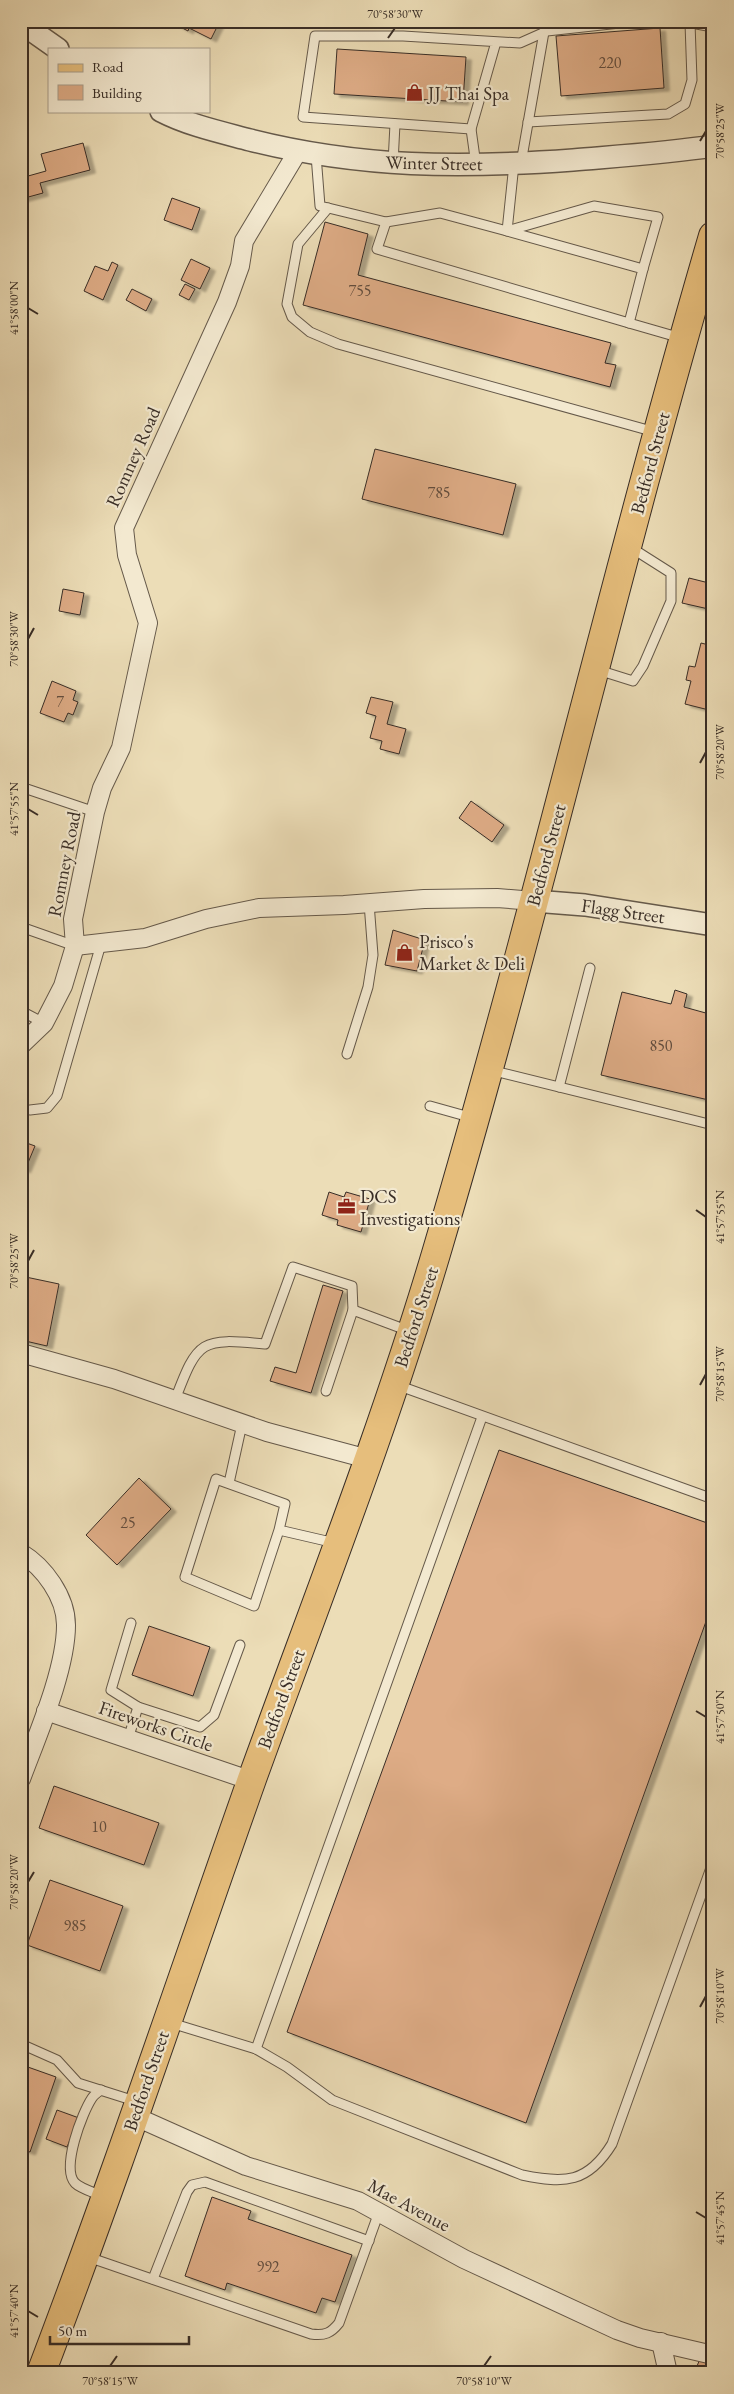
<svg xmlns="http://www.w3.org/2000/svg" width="734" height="2394" font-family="'EB Garamond',serif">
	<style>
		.building { fill: #deac86; stroke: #382d26; filter: url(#shadow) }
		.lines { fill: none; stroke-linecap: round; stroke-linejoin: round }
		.service-casing { stroke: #65594a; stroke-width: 11 }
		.minor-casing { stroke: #65594a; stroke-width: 20 }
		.tertiary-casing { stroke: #65594a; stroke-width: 24 }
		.primary-casing { stroke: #382d26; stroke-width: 30 }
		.service { stroke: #f3e9d0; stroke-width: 9 }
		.minor { stroke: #f3e9d0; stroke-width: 18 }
		.tertiary { stroke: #f3e9d0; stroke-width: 21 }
		.primary { stroke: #e6be7c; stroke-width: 28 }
		.ticks { fill: none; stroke: #382d26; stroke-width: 2 }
		.labels { text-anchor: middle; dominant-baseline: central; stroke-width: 4.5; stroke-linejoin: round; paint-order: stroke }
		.number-label { font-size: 16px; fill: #624d3e }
		.poi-label { font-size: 19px; fill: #382d26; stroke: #f3e9d0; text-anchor: start }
		.street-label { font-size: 19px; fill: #382d26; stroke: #f3e9d0 }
		.neatline { fill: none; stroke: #382d26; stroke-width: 2 }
		.ticks-label { font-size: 12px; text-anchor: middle; fill: #382d26 }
	</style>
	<defs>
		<filter id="shadow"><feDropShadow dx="5.5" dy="3" stdDeviation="1" flood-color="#0004"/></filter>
	</defs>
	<rect width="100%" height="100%" fill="#ecddb7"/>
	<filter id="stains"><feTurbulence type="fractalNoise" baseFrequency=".004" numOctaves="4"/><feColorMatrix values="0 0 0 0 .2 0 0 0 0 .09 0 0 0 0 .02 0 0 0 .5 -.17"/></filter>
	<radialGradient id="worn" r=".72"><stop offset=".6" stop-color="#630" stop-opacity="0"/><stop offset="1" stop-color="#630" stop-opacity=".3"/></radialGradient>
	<g class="building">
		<polygon points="169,21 220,21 211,39 189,28 188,31"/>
		<polygon points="660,28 664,88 561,96 556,36"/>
		<polygon points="337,49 466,57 463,102 334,94"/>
		<polygon points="83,143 90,170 40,183 43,193 21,199 21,178 46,171 41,154"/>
		<polygon points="172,198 200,208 192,230 164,220"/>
		<polygon points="325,222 368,234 358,275 611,343 605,363 616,365 610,387 303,305"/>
		<polygon points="191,259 210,268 200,289 181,280"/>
		<polygon points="112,262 118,265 103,300 84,291 95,266 108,271"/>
		<polygon points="185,284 195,289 189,300 179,295"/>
		<polygon points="132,289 152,299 146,311 126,300"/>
		<polygon points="375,449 516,484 503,535 362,499"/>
		<polygon points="689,578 713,584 713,610 682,603"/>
		<polygon points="63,589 84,593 80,615 59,611"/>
		<polygon points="701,643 713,646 713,711 685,704 691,681 686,680 689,666 695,667"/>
		<polygon points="52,681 76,691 73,700 78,702 73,715 68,713 64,722 40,713"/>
		<polygon points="371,697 393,702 387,724 406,729 399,754 380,749 382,741 370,738 376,716 366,713"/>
		<polygon points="471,801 504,825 492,842 459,818"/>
		<polygon points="393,930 425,940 417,971 385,965"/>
		<polygon points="675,990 687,994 684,1007 713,1015 713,1101 601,1075 622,992 671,1004"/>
		<polygon points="21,1141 35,1146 25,1170 21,1168"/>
		<polygon points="329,1192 344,1197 346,1192 370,1199 361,1232 337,1225 338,1220 322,1215"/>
		<polygon points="21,1276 59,1284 47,1346 21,1340"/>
		<polygon points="323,1285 343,1291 311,1393 270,1381 275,1367 296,1373"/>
		<polygon points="499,1450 713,1525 713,1602 526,2123 287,2032"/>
		<polygon points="139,1478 171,1509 117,1565 86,1535"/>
		<polygon points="149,1626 210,1647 193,1696 132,1675"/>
		<polygon points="54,1786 159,1823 144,1865 39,1828"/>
		<polygon points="50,1880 123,1906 100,1971 27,1945"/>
		<polygon points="25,2066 56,2077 30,2152 21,2149 21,2077"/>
		<polygon points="57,2110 79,2118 67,2147 46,2139"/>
		<polygon points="212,2197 251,2211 248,2219 352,2255 335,2302 322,2298 316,2313 227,2283 225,2290 185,2276"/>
		<polygon points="700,2359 713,2365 713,2373 694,2373"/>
	</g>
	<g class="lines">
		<defs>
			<g id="service">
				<polyline points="680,21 713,27"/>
				<polyline points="496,42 471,129 303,117 315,36 403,36 520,43 547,31 638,21"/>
				<polyline points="528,122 668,114 685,104 692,80 690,23"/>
				<polyline points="471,129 476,165"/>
				<polyline points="316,155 320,206 386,222 377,249 629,323 643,269 507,231 514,164"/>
				<polyline points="393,163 395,124"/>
				<polyline points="521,163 544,32"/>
				<polyline points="328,208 298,244 287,304 292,317 310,332 338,344 655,432"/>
				<polyline points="386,222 440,213 507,231 594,206 658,217 643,269"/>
				<polyline points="629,323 681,338"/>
				<polyline points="598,670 633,681 643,666 671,601 671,573 630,547"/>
				<polyline points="21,787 95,812"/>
				<polyline points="21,927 75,946"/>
				<polyline points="21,1011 44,1023"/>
				<polyline points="347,1054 368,987 373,955 369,903"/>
				<polyline points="490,1070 713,1125"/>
				<polyline points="559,1087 590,968"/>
				<polyline points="430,1106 473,1118"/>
				<polyline points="30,1110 47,1108 57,1096 101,944"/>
				<polyline points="397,1385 713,1499"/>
				<polyline points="326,1391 353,1310 409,1331"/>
				<path d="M 175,1400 C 198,1339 201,1338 265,1344 L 293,1267 L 352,1286 L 353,1310"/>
				<polyline points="229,1483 242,1424"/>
				<polyline points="279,1530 285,1504 216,1479 185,1577 254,1606 279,1530 335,1543"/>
				<polyline points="131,1623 111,1690 138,1707"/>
				<polyline points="128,1739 138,1707 200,1727 214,1715 240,1645"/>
				<path d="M 171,2023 L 256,2049 L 287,2067 L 332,2100 L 522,2175 C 565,2184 588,2183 612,2144 L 713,1862"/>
				<polyline points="21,2044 57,2060 78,2083 138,2102"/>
				<polyline points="256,2049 482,1417"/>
				<path d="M 101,2090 C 98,2092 94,2095 92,2098 C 82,2113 61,2168 75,2183 C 81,2189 96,2193 104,2197"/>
				<path d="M 88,2257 L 311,2334 C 325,2336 331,2333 339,2323 L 379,2212"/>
				<polyline points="153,2279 187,2192 192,2185 205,2182 369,2241"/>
			</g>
			<g id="minor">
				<polyline points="75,946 145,938 206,919 259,908 344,905 424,899 497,898 534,901"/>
				<polyline points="21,1045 44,1023 63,986 75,946 73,919 95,812 102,788 121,748 148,623 127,555 124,528 227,302 240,266 244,241 298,151"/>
				<polyline points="21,1353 114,1379 267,1432 368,1459"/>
				<path d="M 21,1553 C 44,1567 66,1597 66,1625 C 66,1670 37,1736 21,1779"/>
				<polyline points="46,1711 252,1781"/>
				<polyline points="134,2116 246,2166 358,2201 464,2259 617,2330 640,2338 713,2355"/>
				<polyline points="661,2342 668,2373"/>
			</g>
			<g id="tertiary">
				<polyline points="21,23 58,49"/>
				<path d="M 161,111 C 188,125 220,132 250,140 C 361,168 461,168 573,160 C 620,156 667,153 713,146"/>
				<polyline points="534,901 585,905 713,925"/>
			</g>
			<path id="primary" d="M 41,2373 C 116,2176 182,1977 252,1779 C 316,1602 385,1427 438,1247 C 537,912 615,571 713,236"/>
		</defs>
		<use href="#service" class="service-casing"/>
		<use href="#minor" class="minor-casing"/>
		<use href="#tertiary" class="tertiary-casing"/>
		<use href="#primary" class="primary-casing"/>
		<use href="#service" class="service"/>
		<use href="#minor" class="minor"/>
		<use href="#tertiary" class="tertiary"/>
		<use href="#primary" class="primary"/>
	</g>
	<path class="ticks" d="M 388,38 L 395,28M 700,141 L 706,131M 28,308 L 38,314M 28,639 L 34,628M 700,763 L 706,752M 28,809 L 38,815M 696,1210 L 706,1217M 28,1261 L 34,1250M 700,1385 L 706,1374M 696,1711 L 706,1717M 28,1882 L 34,1872M 700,2007 L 706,1996M 696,2212 L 706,2218M 28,2311 L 38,2317M 110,2366 L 117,2356M 484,2366 L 491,2356"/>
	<defs>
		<symbol id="shop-bare" viewBox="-9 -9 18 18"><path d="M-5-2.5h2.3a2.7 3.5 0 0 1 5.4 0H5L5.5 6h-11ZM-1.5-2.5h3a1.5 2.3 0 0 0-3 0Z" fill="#8f2418" stroke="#f3e9d0" stroke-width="2.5" paint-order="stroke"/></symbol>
		<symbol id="office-bare" viewBox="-9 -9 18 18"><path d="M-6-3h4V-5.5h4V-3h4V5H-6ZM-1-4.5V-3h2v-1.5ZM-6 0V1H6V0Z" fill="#8f2418" stroke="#f3e9d0" stroke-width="2.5" paint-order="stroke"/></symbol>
	</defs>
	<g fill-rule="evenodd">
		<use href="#shop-bare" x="402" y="80" width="25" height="25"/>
		<use href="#shop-bare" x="392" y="940" width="25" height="25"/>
		<use href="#office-bare" x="334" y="1194" width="25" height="25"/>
	</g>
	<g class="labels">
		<g class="number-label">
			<text x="610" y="62">220</text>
			<text x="360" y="290">755</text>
			<text x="439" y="492">785</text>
			<text x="60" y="701">7</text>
			<text x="661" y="1045">850</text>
			<text x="128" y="1522">25</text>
			<text x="99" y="1826">10</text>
			<text x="75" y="1925">985</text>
			<text x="268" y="2266">992</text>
		</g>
		<g class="poi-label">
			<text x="428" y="93">JJ Thai Spa</text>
			<text x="419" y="941">Prisco's<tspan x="419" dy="22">Market &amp; Deli</tspan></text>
			<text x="360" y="1196">DCS<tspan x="360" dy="22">Investigations</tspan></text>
		</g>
		<g class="street-label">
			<text transform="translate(434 163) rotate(1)">Winter Street</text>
			<text transform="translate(133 457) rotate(-66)">Romney Road</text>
			<text transform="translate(650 463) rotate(-75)">Bedford Street</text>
			<text transform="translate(546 855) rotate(-75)">Bedford Street</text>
			<text transform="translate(64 864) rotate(-79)">Romney Road</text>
			<text transform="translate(623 911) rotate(8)">Flagg Street</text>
			<text transform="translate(416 1317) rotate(-72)">Bedford Street</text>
			<text transform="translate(281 1699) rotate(-70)">Bedford Street</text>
			<text transform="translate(156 1726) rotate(19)">Fireworks Circle</text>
			<text transform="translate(146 2081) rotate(-71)">Bedford Street</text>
			<text transform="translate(409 2205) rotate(28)">Mae Avenue</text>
		</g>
	</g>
	<rect width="734" height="2394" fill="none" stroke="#ecddb7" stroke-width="55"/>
	<rect x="48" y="48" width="162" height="65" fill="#f3e9d0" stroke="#a89e8c"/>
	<rect x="58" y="64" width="25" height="8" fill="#e6be7c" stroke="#a89e8c"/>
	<text x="92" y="72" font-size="15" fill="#382d26">Road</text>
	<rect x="58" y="85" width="25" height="15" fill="#deac86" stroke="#a89e8c"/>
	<text x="92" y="98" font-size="15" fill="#382d26">Building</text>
	<path d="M50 2336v8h139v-8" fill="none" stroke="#382d26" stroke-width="2.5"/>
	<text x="58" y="2336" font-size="15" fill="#382d26" stroke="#f3e9d0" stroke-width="4" paint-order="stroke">50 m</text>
	<rect x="28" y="28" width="678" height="2338" class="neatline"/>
	<g class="ticks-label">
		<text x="395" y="18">70°58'30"W</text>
		<text transform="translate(720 131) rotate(-90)" y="4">70°58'25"W</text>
		<text transform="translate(14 308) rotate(-90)" y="4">41°58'00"N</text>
		<text transform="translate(14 639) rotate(-90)" y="4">70°58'30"W</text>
		<text transform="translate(720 752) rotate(-90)" y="4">70°58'20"W</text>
		<text transform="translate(14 809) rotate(-90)" y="4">41°57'55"N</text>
		<text transform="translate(720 1217) rotate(-90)" y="4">41°57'55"N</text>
		<text transform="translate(14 1261) rotate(-90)" y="4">70°58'25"W</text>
		<text transform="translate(720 1374) rotate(-90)" y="4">70°58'15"W</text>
		<text transform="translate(720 1717) rotate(-90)" y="4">41°57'50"N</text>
		<text transform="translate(14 1882) rotate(-90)" y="4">70°58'20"W</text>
		<text transform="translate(720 1996) rotate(-90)" y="4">70°58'10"W</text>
		<text transform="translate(720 2218) rotate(-90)" y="4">41°57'45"N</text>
		<text transform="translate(14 2311) rotate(-90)" y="4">41°57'40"N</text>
		<text x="110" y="2385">70°58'15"W</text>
		<text x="484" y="2385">70°58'10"W</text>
	</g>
	<rect width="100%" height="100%" filter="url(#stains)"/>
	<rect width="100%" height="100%" fill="url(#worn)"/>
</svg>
